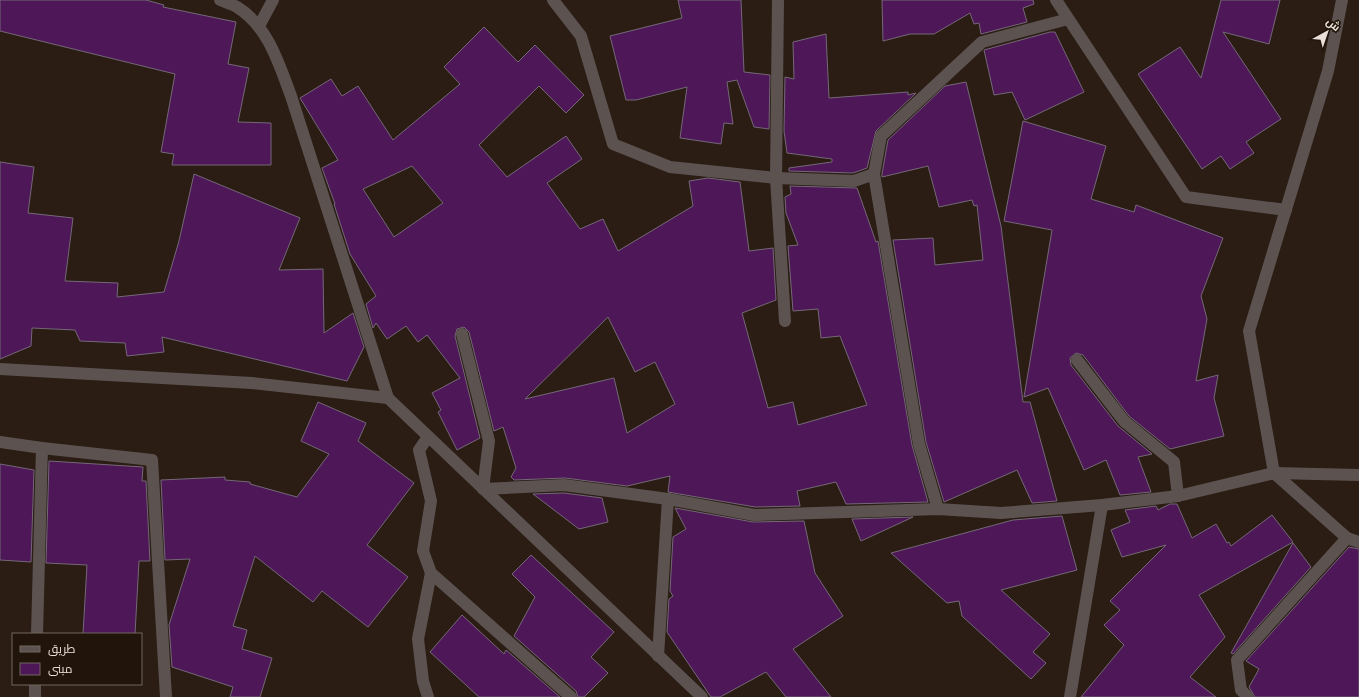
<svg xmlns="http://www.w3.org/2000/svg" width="1359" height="697" font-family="Helvetica,Cairo,sans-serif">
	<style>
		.building { fill: #4d1758; stroke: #746877; fill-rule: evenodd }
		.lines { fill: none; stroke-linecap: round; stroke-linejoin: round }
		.minor { stroke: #5c5351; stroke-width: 12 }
	</style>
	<rect width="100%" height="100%" fill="#2b1d14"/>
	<g class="building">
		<polygon points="0,0 146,0 164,5 163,7 236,22 228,64 249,68 238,122 271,123 271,165 172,165 174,154 161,152 175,74 0,31"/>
		<polygon points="678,0 741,0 744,72 770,75 769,129 754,127 737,80 727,82 733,124 724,123 721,144 680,138 687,87 636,100 626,100 610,36 682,18"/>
		<polygon points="882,0 1033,0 1034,4 1023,8 1027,22 981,34 979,23 974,24 970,13 934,34 910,34 883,41"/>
		<polygon points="1221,0 1280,0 1269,44 1223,32 1281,119 1246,142 1254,153 1230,169 1221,156 1202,169 1138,74 1180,47 1201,78"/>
		<path d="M 484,27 L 518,62 L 535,45 L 584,95 L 566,113 L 539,86 L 479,145 L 507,177 L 566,136 L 582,159 L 547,183 L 580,229 L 603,219 L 618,251 L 693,206 L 689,181 L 708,178 L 740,182 L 749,251 L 773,248 L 776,300 L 742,313 L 768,408 L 793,402 L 798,425 L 867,405 L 840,336 L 821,338 L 818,309 L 793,311 L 788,246 L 798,245 L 786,213 L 785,197 L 791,194 L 790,186 L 857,188 L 876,242 L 878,241 L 912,445 L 928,502 L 846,504 L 836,482 L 797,491 L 800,506 L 755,507 L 668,492 L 670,476 L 627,486 L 565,478 L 514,480 L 511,477 L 516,468 L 503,427 L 494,431 L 469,332 L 464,327 L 457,329 L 455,336 L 480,438 L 457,450 L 438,412 L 441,410 L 432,393 L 460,378 L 427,335 L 418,342 L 406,326 L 387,339 L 376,323 L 373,328 L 366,304 L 376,296 L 350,254 L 334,204 L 335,204 L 322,168 L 338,160 L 300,98 L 331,79 L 342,96 L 358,86 L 393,140 L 460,84 L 444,67 ZM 412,166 L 443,203 L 394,237 L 363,189 ZM 608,317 L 635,372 L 655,362 L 675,404 L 627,433 L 614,378 L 525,399 Z"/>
		<polygon points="1050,32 1055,32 1084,92 1025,120 1012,92 994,95 984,50"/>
		<polygon points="826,34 829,98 908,92 908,95 916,93 876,131 867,168 853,173 789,171 789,168 832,162 832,159 787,153 784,131 785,77 794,79 793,42"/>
		<polygon points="966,82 1001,226 1023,402 1030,402 1057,501 1032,503 1017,470 944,502 926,442 893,240 933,238 935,265 983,260 977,205 974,206 972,200 939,207 928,166 882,177 882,174 888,140 945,86"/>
		<polygon points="1023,121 1106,146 1091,199 1134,212 1136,205 1223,238 1201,296 1207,319 1196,381 1218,375 1214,398 1224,436 1170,449 1129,416 1083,355 1076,353 1070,358 1071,365 1118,426 1152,454 1138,457 1151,492 1120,495 1106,460 1084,470 1048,388 1024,397 1052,230 1004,221"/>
		<polygon points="0,162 34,167 28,213 73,218 65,281 118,283 117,297 164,292 179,241 194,174 300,218 279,270 323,269 324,333 353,313 364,347 347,381 162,337 164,352 127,356 125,343 80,341 75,330 32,328 31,346 0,359"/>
		<polygon points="318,402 366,423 358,441 414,483 367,545 408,577 368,627 322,591 313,602 255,556 233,626 247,630 242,649 272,658 260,697 230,697 233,687 172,667 169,625 190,559 165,560 161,480 225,477 225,480 250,482 250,484 297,497 329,454 301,441"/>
		<polygon points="49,461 143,467 142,481 146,481 150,561 139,561 135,634 83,634 87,565 46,563"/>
		<polygon points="0,464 34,470 31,562 0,560"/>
		<polygon points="564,493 602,498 608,522 579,529 533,494"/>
		<polygon points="1170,504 1177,504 1192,538 1216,524 1227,543 1229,542 1231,546 1272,515 1293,542 1199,595 1225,637 1190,677 1216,697 1081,697 1124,645 1104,625 1120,610 1110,601 1166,545 1122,557 1111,530 1130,522 1125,510 1156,506 1158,510"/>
		<polygon points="675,508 753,522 804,521 815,573 843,616 793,649 831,697 786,697 766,672 720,697 711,697 667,632 669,599 673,596 670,591 673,537 686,529"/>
		<polygon points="1062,516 1077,570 1001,590 1050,634 1033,652 1046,663 1031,679 962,616 959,601 947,603 891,553 1013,520"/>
		<polygon points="913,517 861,541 852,519"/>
		<polygon points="1293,543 1311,567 1233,654 1231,653"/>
		<polygon points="1349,547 1359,549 1359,697 1255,697 1249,687 1259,669 1246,661"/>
		<polygon points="531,555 614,632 591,657 608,673 584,697 578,697 576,691 514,636 535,597 512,574"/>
		<polygon points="462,615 504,654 506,650 560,697 479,697 430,652"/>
	</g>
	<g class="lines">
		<g class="minor">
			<path d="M 220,0 C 225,2 232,4 237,7 C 268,26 279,64 291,96 L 388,398 L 702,697"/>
			<polyline points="553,0 581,36 613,144 670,167 776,178 854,181 874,174"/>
			<polyline points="778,0 776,178 785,321"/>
			<polyline points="1056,0 1186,197 1286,210"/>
			<polyline points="1342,0 1328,71 1249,331 1274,473 1347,538 1359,542"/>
			<polyline points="259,26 273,0"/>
			<polyline points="462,334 489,441 483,489 564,485 668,499 754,515 938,509 1001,513 1102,505 1178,496 1274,473 1359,475"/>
			<polyline points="1077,360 1124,421 1174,462 1178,496"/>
			<polyline points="0,369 252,383 388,398"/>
			<polyline points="428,437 419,450 431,501 423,551 431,573 571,697"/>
			<polyline points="0,442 42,448 152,460 166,697"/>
			<polyline points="938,509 919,444 874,174 881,136 982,42 1068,19"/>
			<polyline points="37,634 42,448"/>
			<polyline points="658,656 668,499"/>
			<polyline points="35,697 35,684"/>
			<polyline points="428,697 423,681 418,639 431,573"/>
			<polyline points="1070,697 1102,505"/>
			<polyline points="1248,697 1241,690 1237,660 1347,538"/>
		</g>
	</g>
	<rect x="12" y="633" width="130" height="52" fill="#21140b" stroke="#71665d"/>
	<rect x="20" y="646" width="20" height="6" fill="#5c5351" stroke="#71665d"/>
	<text x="48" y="653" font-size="12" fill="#eae0d9">طريق</text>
	<rect x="20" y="663" width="20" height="12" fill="#4d1758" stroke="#71665d"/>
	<text x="48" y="673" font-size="12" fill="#eae0d9">مبنى</text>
	<g transform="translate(1327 32) rotate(40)" stroke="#21140b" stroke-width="3" paint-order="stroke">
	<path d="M0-3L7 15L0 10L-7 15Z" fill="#eae0d9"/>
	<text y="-6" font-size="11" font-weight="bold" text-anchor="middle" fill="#eae0d9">ش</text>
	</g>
</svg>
